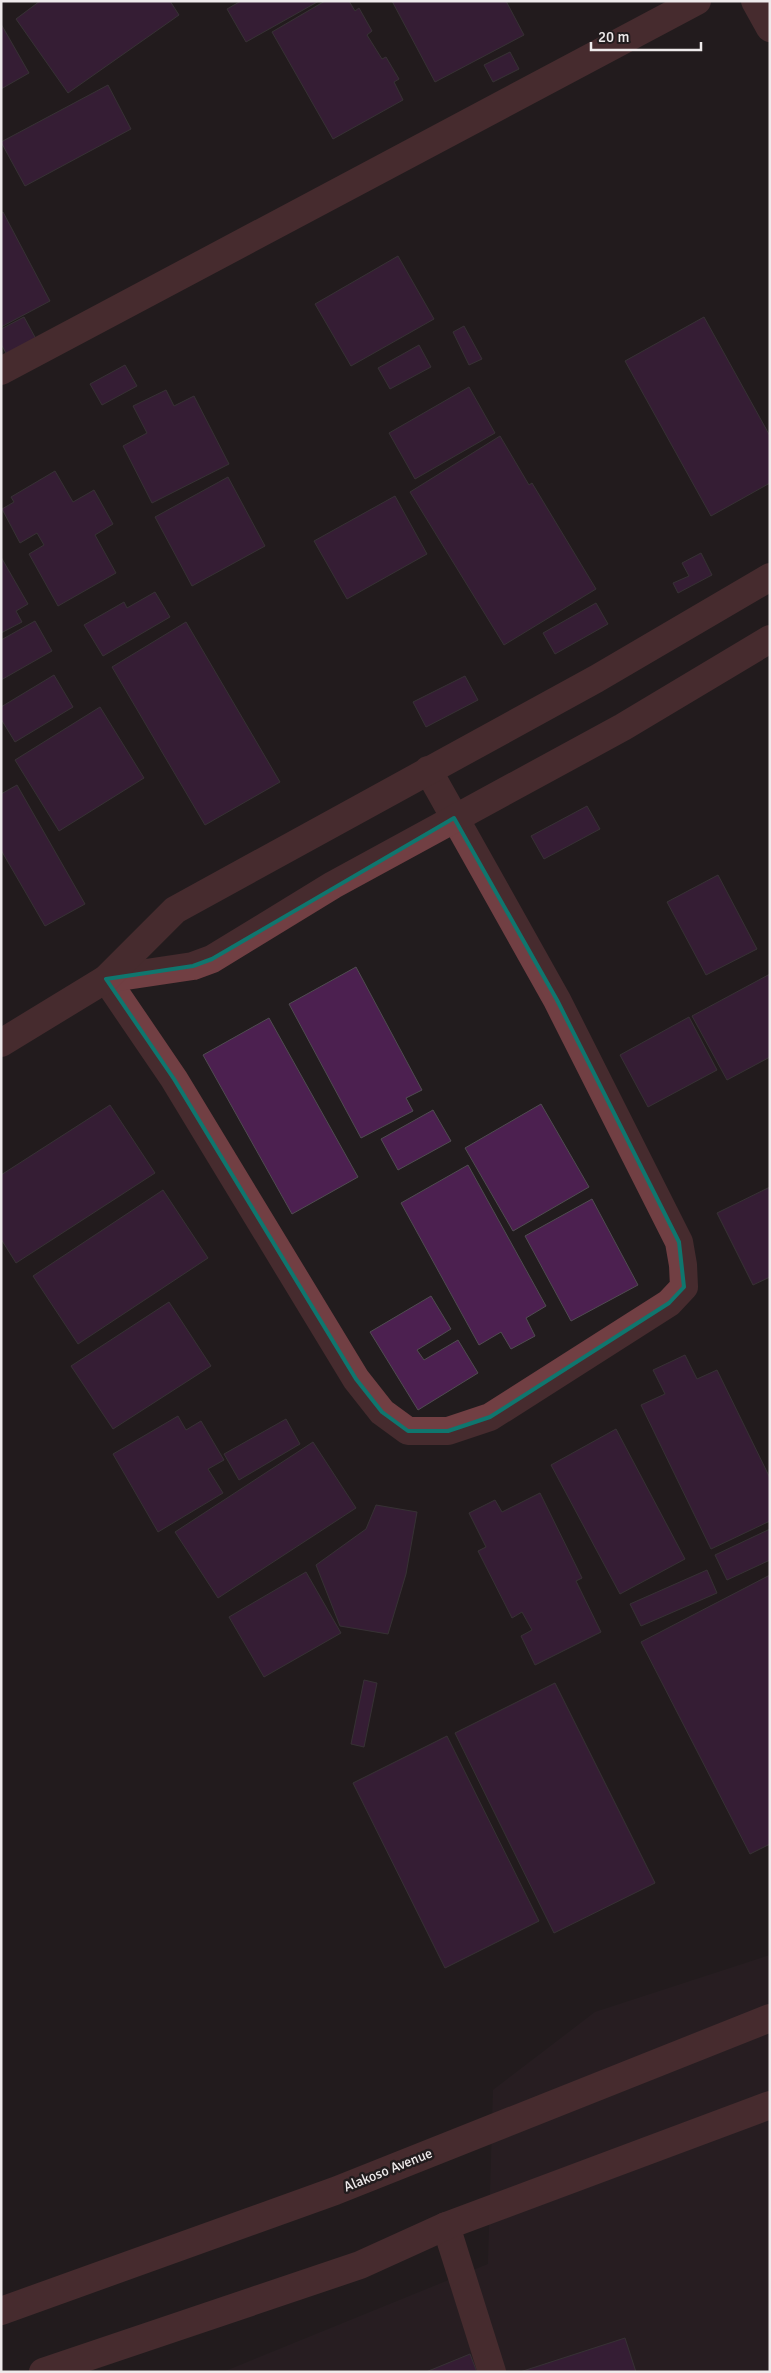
<svg xmlns="http://www.w3.org/2000/svg" width="771" height="2373" font-family="Signika,sans-serif">
	<style>
		.built { fill: #2d2127 }
		.building { fill: #4c2050; stroke: #504c51 }
		.lines { fill: none; stroke-linecap: round; stroke-linejoin: round }
		.minor { stroke: #713f43; stroke-width: 28 }
		.marked { fill: none; stroke: #0f766e; stroke-width: 4; stroke-linejoin: round }
		.labels { text-anchor: middle; dominant-baseline: central; stroke-width: 5; stroke-linejoin: round; paint-order: stroke }
		.street-label { font-size: 14px; fill: #eeeaeb; stroke: #221c1e }
	</style>
	<rect width="100%" height="100%" fill="#221c1e"/>
	<polygon class="built" points="770,1955 770,2372 223,2372 488,2264 493,2090 595,2012"/>
	<g class="building">
		<polygon points="40,1 170,1 179,15 68,93 16,19"/>
		<polygon points="241,1 319,1 246,42 227,9"/>
		<polygon points="325,1 349,1 355,11 359,8 372,31 367,35 382,59 386,57 399,79 394,82 403,100 333,139 272,32"/>
		<polygon points="392,1 506,1 524,35 435,82"/>
		<polygon points="1,24 29,73 1,89"/>
		<polygon points="510,52 519,69 493,82 484,65"/>
		<polygon points="108,85 131,129 25,186 1,142"/>
		<polygon points="3,212 50,301 1,327 1,213"/>
		<polygon points="398,256 434,319 351,366 315,304"/>
		<polygon points="24,317 36,339 7,355 1,344 1,329"/>
		<polygon points="704,317 770,436 770,483 711,516 625,361"/>
		<polygon points="464,326 482,359 469,365 453,332"/>
		<polygon points="419,345 431,367 390,389 378,368"/>
		<polygon points="125,365 137,386 102,405 90,384"/>
		<polygon points="469,387 495,433 415,479 389,433"/>
		<polygon points="166,390 174,406 194,396 229,464 152,503 123,446 147,433 133,406"/>
		<polygon points="500,436 529,485 532,483 596,589 504,645 410,492"/>
		<polygon points="55,471 73,502 94,490 113,524 95,535 116,573 58,606 29,554 44,545 37,533 20,543 2,509 14,502 11,497"/>
		<polygon points="228,477 265,546 192,586 155,517"/>
		<polygon points="395,496 427,554 347,599 314,541"/>
		<polygon points="701,553 712,575 678,593 673,583 689,576 682,563"/>
		<polygon points="1,557 28,604 16,611 22,622 1,633"/>
		<polygon points="155,592 170,617 103,656 84,625 124,602 127,608"/>
		<polygon points="596,603 608,624 555,654 543,633"/>
		<polygon points="35,621 52,651 1,680 1,640"/>
		<polygon points="186,622 280,782 205,825 112,667"/>
		<polygon points="54,675 73,707 15,742 1,719 1,707"/>
		<polygon points="465,676 478,700 426,727 413,702"/>
		<polygon points="100,707 144,778 59,831 15,760"/>
		<polygon points="17,785 85,904 45,926 1,850 1,794"/>
		<polygon points="587,806 600,829 544,859 531,836"/>
		<polygon points="718,875 757,949 706,975 667,902"/>
		<polygon points="356,967 422,1090 406,1098 413,1111 361,1138 289,1004"/>
		<polygon points="770,974 770,1057 727,1080 692,1016"/>
		<polygon points="689,1017 717,1070 648,1107 620,1055"/>
		<polygon points="269,1018 358,1177 292,1214 203,1055"/>
		<polygon points="541,1104 589,1187 513,1231 465,1148"/>
		<polygon points="110,1105 155,1173 16,1263 1,1239 1,1175"/>
		<polygon points="433,1110 451,1141 398,1170 381,1139"/>
		<polygon points="468,1165 546,1306 526,1318 535,1336 511,1349 501,1332 479,1345 401,1203"/>
		<polygon points="770,1187 770,1277 753,1285 717,1213"/>
		<polygon points="163,1190 208,1258 78,1344 33,1276"/>
		<polygon points="592,1199 638,1285 571,1321 525,1236"/>
		<polygon points="431,1296 451,1329 417,1350 424,1360 458,1340 478,1373 418,1410 370,1332"/>
		<polygon points="169,1302 211,1366 113,1429 71,1366"/>
		<polygon points="685,1355 697,1379 717,1370 770,1478 770,1521 711,1549 641,1405 665,1394 653,1370"/>
		<polygon points="178,1416 186,1430 201,1421 224,1460 208,1469 223,1493 158,1532 113,1454"/>
		<polygon points="286,1419 300,1444 239,1480 224,1454"/>
		<polygon points="616,1429 685,1559 620,1594 551,1465"/>
		<polygon points="313,1442 356,1508 218,1598 175,1532"/>
		<polygon points="540,1493 582,1578 576,1581 601,1632 535,1665 521,1636 532,1630 522,1612 512,1618 478,1551 486,1547 469,1513 495,1500 502,1512"/>
		<polygon points="376,1505 417,1512 406,1574 388,1634 340,1626 316,1565 366,1529"/>
		<polygon points="770,1529 770,1560 727,1580 715,1555"/>
		<polygon points="707,1570 717,1593 641,1626 630,1604"/>
		<polygon points="306,1572 341,1633 264,1677 229,1617"/>
		<polygon points="770,1575 770,1844 750,1854 641,1642"/>
		<polygon points="364,1680 377,1683 364,1747 351,1744"/>
		<polygon points="555,1683 655,1883 554,1933 455,1733"/>
		<polygon points="447,1736 539,1921 445,1968 353,1783"/>
		<polygon points="625,2338 636,2372 520,2372"/>
		<polygon points="470,2354 477,2372 426,2372"/>
	</g>
	<g class="lines">
		<g class="minor">
			<polyline points="755,1 770,28"/>
			<polyline points="1,371 697,1"/>
			<polyline points="106,979 174,1079 356,1379 382,1412 408,1431 448,1431 490,1417 669,1303 684,1287 683,1265 679,1242 557,1000 428,770"/>
			<polyline points="106,979 193,966 212,959 333,885 623,727 770,639"/>
			<polyline points="1,1043 106,979 175,910 596,679 770,577"/>
			<polyline points="446,2226 492,2372"/>
			<polyline points="1,2311 335,2191 770,2018"/>
			<polyline points="43,2372 360,2265 446,2226 770,2105"/>
		</g>
	</g>
	<path d="M0 0H771V2373H0ZM 454,818 L 557,1000 L 679,1242 L 684,1287 L 669,1303 L 490,1417 L 448,1431 L 408,1431 L 382,1412 L 356,1379 L 174,1079 L 106,979 L 193,966 L 212,959 Z" fill="#221c1e" fill-opacity=".55" fill-rule="evenodd"/>
	<path class="marked" d="M 454,818 L 557,1000 L 679,1242 L 684,1287 L 669,1303 L 490,1417 L 448,1431 L 408,1431 L 382,1412 L 356,1379 L 174,1079 L 106,979 L 193,966 L 212,959 Z"/>
	<g class="labels">
		<g class="street-label">
			<text transform="translate(388 2170) rotate(-22)">Alakoso Avenue</text>
		</g>
	</g>
	<rect width="771" height="2373" fill="none" stroke="#eeeaeb" stroke-width="5"/>
	<path d="M591 42v8h110v-8" fill="none" stroke="#eeeaeb" stroke-width="2.5"/>
	<text x="598" y="42" font-size="15" fill="#eeeaeb" stroke="#221c1e" stroke-width="4" paint-order="stroke">20 m</text>
</svg>
